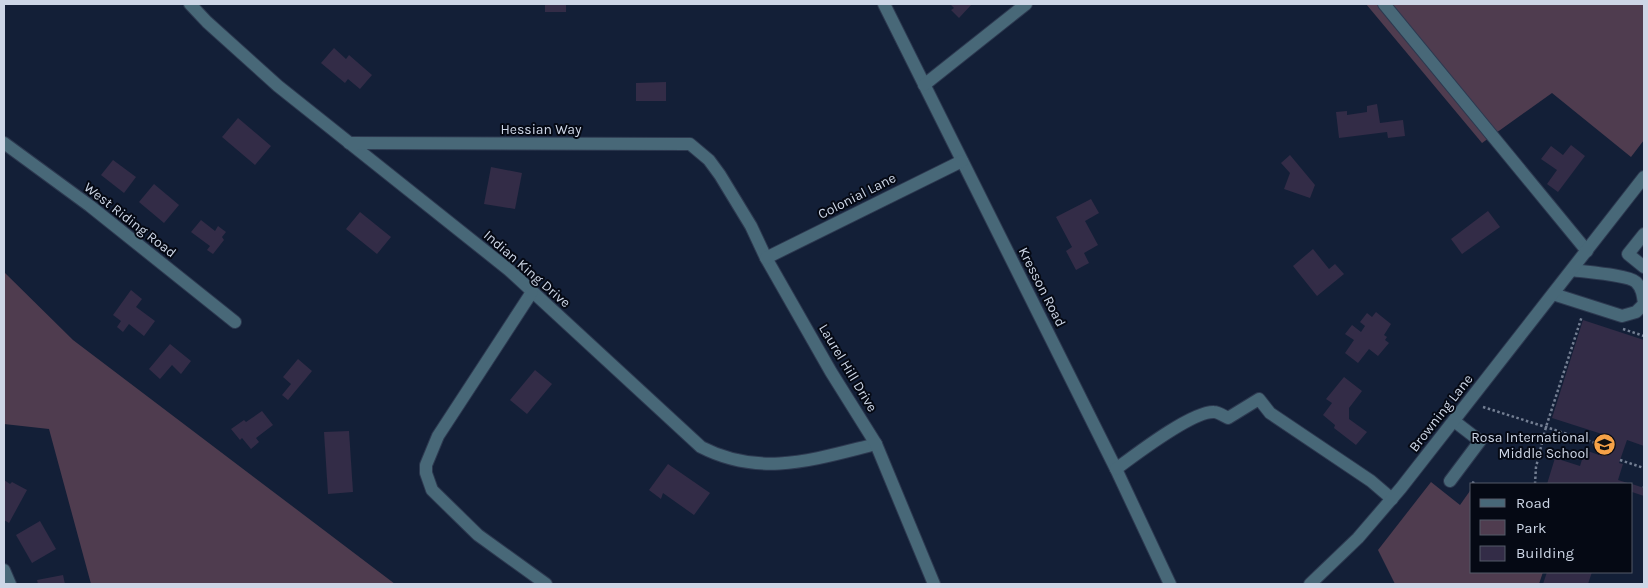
<svg xmlns="http://www.w3.org/2000/svg" width="1648" height="588" font-family="Karla,sans-serif">
	<style>
		.green { fill: #4f3c4f }
		.building { fill: #332c47 }
		.lines { fill: none; stroke-linecap: round; stroke-linejoin: round }
		.minor-casing { stroke: #2d3950; stroke-width: 14 }
		.path { stroke: #747f93; stroke-width: 2.5; stroke-dasharray: 2.5 2.5; stroke-linecap: butt }
		.minor { stroke: #486878; stroke-width: 12 }
		.labels { text-anchor: middle; dominant-baseline: central; stroke-width: 4; stroke-linejoin: round; paint-order: stroke }
		.street-label { font-size: 14px; fill: #cdd6e6; stroke: #050914 }
		.poi-label { font-size: 14px; fill: #cdd6e6; stroke: #050914; text-anchor: end }
	</style>
	<rect width="100%" height="100%" fill="#131f37"/>
	<g class="green">
		<polygon points="1366,4 1644,4 1644,140 1631,157 1552,93 1482,143"/>
		<polygon points="4,272 73,340 395,584 91,584 49,429 4,424"/>
		<polygon points="1431,482 1460,505 1472,488 1472,572 1543,572 1539,584 1395,584 1378,550"/>
	</g>
	<g class="building">
		<rect x="545" y="4" width="21" height="8"/>
		<polygon points="950,4 972,4 959,18 951,10 954,8"/>
		<polygon points="334,48 346,59 349,55 372,75 360,89 348,79 345,83 321,63"/>
		<polygon points="666,82 666,101 636,101 636,83"/>
		<polygon points="1377,104 1380,123 1403,120 1405,136 1388,138 1387,132 1339,138 1336,112 1347,111 1347,115 1367,112 1367,106"/>
		<polygon points="238,118 271,146 255,165 222,137"/>
		<polygon points="1571,145 1585,156 1558,192 1547,184 1557,170 1541,159 1551,146 1563,155"/>
		<polygon points="1290,155 1315,185 1310,198 1284,189 1290,173 1281,163"/>
		<polygon points="113,160 136,177 124,193 101,175"/>
		<polygon points="491,167 522,173 515,209 484,204"/>
		<polygon points="154,184 179,205 164,223 139,202"/>
		<polygon points="1091,199 1099,213 1085,221 1098,245 1084,253 1089,263 1076,270 1066,251 1072,247 1056,217"/>
		<polygon points="1488,211 1500,227 1462,254 1451,239"/>
		<polygon points="360,212 391,237 377,254 346,229"/>
		<polygon points="201,220 215,231 218,226 226,232 222,237 224,240 213,254 207,250 210,246 191,232"/>
		<polygon points="1313,249 1329,269 1335,264 1344,274 1317,296 1293,266"/>
		<polygon points="131,290 142,299 136,307 155,321 144,336 129,324 123,332 117,327 121,321 113,315"/>
		<polygon points="1376,312 1391,324 1384,335 1387,337 1385,340 1389,343 1378,356 1369,349 1358,363 1345,353 1354,340 1345,334 1352,325 1361,332 1365,326 1360,322 1367,313 1372,317"/>
		<polygon points="1583,320 1644,340 1644,446 1627,440 1619,463 1623,464 1618,480 1631,484 1547,484 1555,458 1580,466 1585,450 1599,455 1605,435 1552,418"/>
		<polygon points="170,344 191,361 181,374 172,365 160,379 149,369"/>
		<polygon points="298,359 312,371 288,400 282,395 291,384 283,377"/>
		<polygon points="535,370 552,384 527,414 510,400"/>
		<polygon points="1344,377 1362,391 1349,408 1349,419 1367,432 1356,445 1334,428 1335,425 1323,415 1332,403 1326,399"/>
		<polygon points="262,411 273,425 256,438 259,442 251,449 242,438 240,440 231,429 244,420 246,422"/>
		<polygon points="349,431 353,492 328,494 324,432"/>
		<polygon points="668,464 710,493 694,515 663,493 661,499 649,490"/>
		<polygon points="4,480 10,484 12,482 27,490 9,523 4,520"/>
		<polygon points="1632,484 1644,488 1644,496 1632,492"/>
		<polygon points="40,521 56,549 32,563 16,535"/>
		<polygon points="1547,572 1592,572 1588,584 1543,584"/>
		<polygon points="63,575 65,584 38,584 37,580"/>
	</g>
	<g class="lines">
		<defs>
			<g id="minor">
				<path d="M 190,4 L 207,22 L 278,86 L 509,270 L 701,447 C 761,478 815,459 876,444"/>
				<polyline points="884,4 1116,469 1170,584"/>
				<polyline points="1384,4 1587,251"/>
				<polyline points="924,85 1026,4"/>
				<polyline points="4,143 90,206 235,322"/>
				<polyline points="349,143 690,144 709,160 720,175 751,226 766,258 831,372 876,444 934,584"/>
				<polyline points="1644,234 1628,254 1644,267"/>
				<polyline points="766,258 962,161"/>
				<polyline points="532,292 438,436 426,465 426,473 432,490 478,535 546,584"/>
				<path d="M 1553,294 L 1622,316 L 1636,312 L 1644,304 C 1643,295 1642,288 1636,282 C 1628,275 1585,272 1572,270"/>
				<path d="M 1116,469 C 1135,455 1192,411 1214,412 C 1218,412 1224,416 1228,418 L 1259,399 L 1270,413 L 1371,481 L 1392,499"/>
				<polyline points="1450,481 1480,441 1454,421"/>
				<polyline points="4,570 10,584"/>
				<polyline points="1310,584 1358,538 1401,488 1644,177"/>
			</g>
		</defs>
		<use href="#minor" class="minor-casing"/>
		<g class="path">
			<polyline points="1623,329 1644,336"/>
			<polyline points="1483,407 1602,445"/>
			<polyline points="1620,460 1644,468"/>
			<polyline points="1472,482 1476,484"/>
			<polyline points="1535,484 1536,467 1546,427 1582,316"/>
			<polyline points="1644,488 1644,486"/>
		</g>
		<use href="#minor" class="minor"/>
	</g>
	<defs>
		<symbol id="school-disc" viewBox="-11 -11 22 22"><circle r="9.5" fill="#f6a247" stroke="#050914"/><path d="M0-5L7-2L0 1L-7-2ZM-4 1L0 2.5L4 1V4Q0 6-4 4Z" fill="#111"/></symbol>
	</defs>
	<g fill-rule="evenodd">
		<use href="#school-disc" x="1592" y="432" width="25" height="25"/>
	</g>
	<g class="labels">
		<g class="street-label">
			<text x="541" y="129">Hessian Way</text>
			<text transform="translate(857 196) rotate(-27)">Colonial Lane</text>
			<text transform="translate(130 220) rotate(38)">West Riding Road</text>
			<text transform="translate(527 269) rotate(41)">Indian King Drive</text>
			<text transform="translate(1042 287) rotate(63)">Kresson Road</text>
			<text transform="translate(848 368) rotate(59)">Laurel Hill Drive</text>
			<text transform="translate(1441 413) rotate(-52)">Browning Lane</text>
		</g>
		<g class="poi-label">
			<text x="1589" y="437">Rosa International<tspan x="1589" dy="16">Middle School</tspan></text>
		</g>
	</g>
	<rect width="1648" height="588" fill="none" stroke="#cdd6e6" stroke-width="10"/>
	<rect x="1470" y="483" width="162" height="90" fill="#050914" stroke="#555b68"/>
	<rect x="1480" y="499" width="25" height="8" fill="#486878" stroke="#555b68"/>
	<text x="1516" y="508" font-size="15" fill="#cdd6e6">Road</text>
	<rect x="1480" y="520" width="25" height="15" fill="#4f3c4f" stroke="#555b68"/>
	<text x="1516" y="533" font-size="15" fill="#cdd6e6">Park</text>
	<rect x="1480" y="546" width="25" height="15" fill="#332c47" stroke="#555b68"/>
	<text x="1516" y="558" font-size="15" fill="#cdd6e6">Building</text>
</svg>
